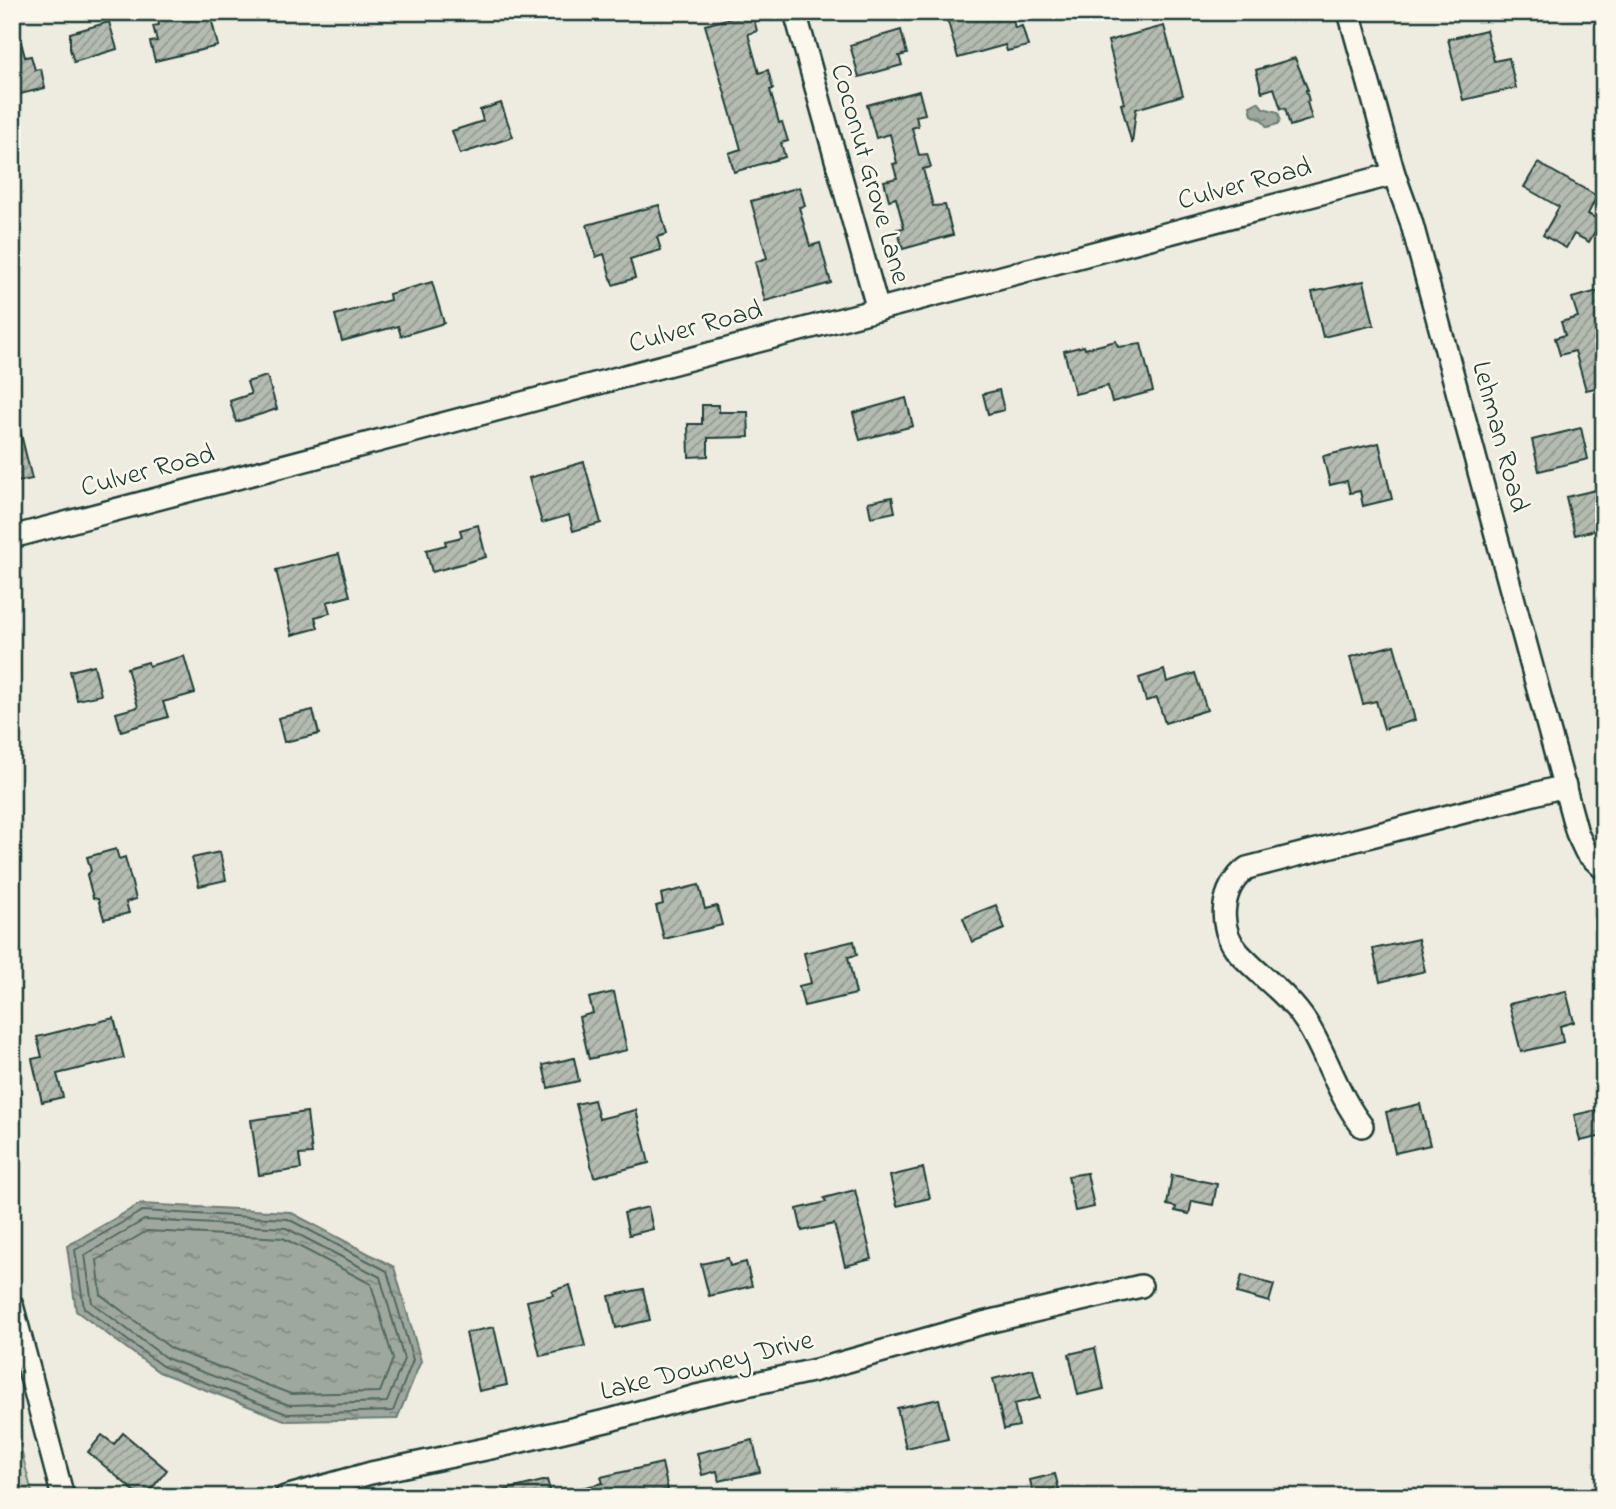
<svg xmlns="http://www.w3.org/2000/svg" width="1616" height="1509" font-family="'Indie Flower',sans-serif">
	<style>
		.green { fill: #cbcfc4; stroke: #75867c; stroke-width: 2 }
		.water { fill: url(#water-ripples); stroke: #6c7d74; stroke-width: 2 }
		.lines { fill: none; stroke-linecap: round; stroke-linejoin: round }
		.shore { stroke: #52685f; stroke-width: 2 }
		.building { fill: url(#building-hatch); stroke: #1f3d34; stroke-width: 2 }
		.minor-casing { stroke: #1f3d34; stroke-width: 26 }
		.minor { stroke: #fbf7ec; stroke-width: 21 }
		.labels { text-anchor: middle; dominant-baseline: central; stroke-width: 5; stroke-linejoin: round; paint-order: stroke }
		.street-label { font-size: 28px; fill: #1f3d34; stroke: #fbf7ec }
	</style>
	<defs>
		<pattern id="water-ripples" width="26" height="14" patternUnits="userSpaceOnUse" patternTransform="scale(1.75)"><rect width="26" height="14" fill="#9fa89f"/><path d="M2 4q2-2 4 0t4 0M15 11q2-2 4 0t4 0" fill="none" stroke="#818a82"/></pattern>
		<pattern id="building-hatch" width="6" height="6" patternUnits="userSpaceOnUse" patternTransform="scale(1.75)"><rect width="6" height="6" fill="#b4bbb0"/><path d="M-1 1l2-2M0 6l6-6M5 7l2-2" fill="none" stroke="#929990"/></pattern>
	</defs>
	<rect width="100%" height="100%" fill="#eeece1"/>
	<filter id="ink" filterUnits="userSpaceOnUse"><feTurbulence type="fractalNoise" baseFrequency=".0143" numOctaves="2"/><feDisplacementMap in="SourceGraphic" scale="14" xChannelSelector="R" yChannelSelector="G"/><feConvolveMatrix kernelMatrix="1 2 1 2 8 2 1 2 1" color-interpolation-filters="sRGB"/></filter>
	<g filter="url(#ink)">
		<polygon class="green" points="12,1414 33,1497 12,1497"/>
		<g class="water">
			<polygon points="1258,102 1263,108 1278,112 1280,119 1278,124 1267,127 1262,120 1252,115 1250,106"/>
			<polygon points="140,1204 290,1212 394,1267 421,1361 397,1419 287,1421 159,1372 76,1311 67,1246"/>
		</g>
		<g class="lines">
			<g class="shore">
				<polygon points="142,1211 288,1219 387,1271 413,1360 393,1411 287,1414 162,1366 84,1308 75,1250"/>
				<polygon points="144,1220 286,1228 380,1277 404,1359 387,1402 289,1405 166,1358 92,1303 85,1255"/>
				<polygon points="147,1231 283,1238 371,1284 393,1359 380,1392 291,1394 172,1349 101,1295 97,1260"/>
			</g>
		</g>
		<g class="building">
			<polygon points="179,12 188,12 189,18 210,14 218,46 155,61 150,42 157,41 153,26 159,25 158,17"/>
			<polygon points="752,12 757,31 748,34 759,73 768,70 773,89 770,90 779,123 782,122 788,141 781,143 785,157 734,172 729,153 741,149 705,25"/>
			<polygon points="969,12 1011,12 1015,28 1022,26 1028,46 1007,51 1005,45 958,58 947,18"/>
			<polygon points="109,22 117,49 74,62 70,49 70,33"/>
			<polygon points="1164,26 1183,95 1136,109 1132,144 1121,104 1124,103 1108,41"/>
			<polygon points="17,27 25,57 31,56 35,70 41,69 45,88 12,96 12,28"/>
			<polygon points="901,30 907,54 899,56 902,65 859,77 850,45"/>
			<polygon points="1486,30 1494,61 1509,58 1516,88 1463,100 1448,39"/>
			<polygon points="1295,58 1308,90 1306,90 1309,101 1307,102 1312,119 1290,126 1285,108 1281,109 1274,88 1262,92 1256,70"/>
			<polygon points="919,91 925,114 916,116 918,126 912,128 919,155 927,154 931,167 923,169 933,206 945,205 953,235 903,249 897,229 904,228 896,198 889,200 884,181 897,178 893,164 897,163 890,134 876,138 867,105"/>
			<polygon points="501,103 513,137 460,154 452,131 483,121 480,110"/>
			<polygon points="1538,163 1597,196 1588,214 1601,221 1589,242 1574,234 1566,248 1543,235 1559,207 1524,187"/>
			<polygon points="800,187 805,206 799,207 810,246 820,243 831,283 765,301 755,262 767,258 751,201"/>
			<polygon points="659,205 667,234 657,237 661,250 630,259 635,278 613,285 604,254 596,257 587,225"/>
			<polygon points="1364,281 1374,325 1323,337 1312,292"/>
			<polygon points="432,282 444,323 401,336 398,326 342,341 335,315 390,300 389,294"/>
			<polygon points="1598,291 1604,313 1604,386 1586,390 1575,351 1560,355 1555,338 1565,335 1561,322 1578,317 1572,298"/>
			<polygon points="1116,341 1118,347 1141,344 1153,391 1112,402 1108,386 1075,394 1064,351 1084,346 1085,349"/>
			<polygon points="267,376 277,409 236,422 230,401 251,394 247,382"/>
			<polygon points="999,390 1004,410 988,414 983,394"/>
			<polygon points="906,398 913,426 860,440 853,413"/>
			<polygon points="702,405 719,405 719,412 748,412 749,437 708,438 708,456 689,457 688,424 702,424"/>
			<polygon points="18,422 32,479 12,483 12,423"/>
			<polygon points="1581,428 1588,459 1539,471 1532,440"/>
			<polygon points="1379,443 1392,499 1363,506 1360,491 1350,493 1347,481 1330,485 1323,456"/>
			<polygon points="584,462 601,523 573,531 569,515 542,523 529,478"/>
			<polygon points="1604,488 1604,504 1600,505 1604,528 1575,535 1566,497"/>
			<polygon points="892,497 895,512 871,517 868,502"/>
			<polygon points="478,525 486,557 432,572 426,550 446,545 445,541 462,537 460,530"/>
			<polygon points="339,554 350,596 327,602 330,613 315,617 318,628 292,635 276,570"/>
			<polygon points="1394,645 1415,720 1384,729 1376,701 1363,704 1350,657"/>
			<polygon points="184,656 195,693 163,702 168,717 121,731 116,713 138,707 127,668 148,662 149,666"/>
			<polygon points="94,665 101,695 77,700 70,671"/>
			<polygon points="1164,670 1167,682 1195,673 1207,710 1165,723 1157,698 1146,701 1139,678"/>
			<polygon points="313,710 319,734 284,742 278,718"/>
			<polygon points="116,849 119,859 125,857 136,899 126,902 129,913 104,919 98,899 93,898 87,875 91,871 87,857"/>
			<polygon points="220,852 226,880 199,886 192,858"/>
			<polygon points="699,885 705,909 717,906 722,925 664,939 656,906 663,904 661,894"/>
			<polygon points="996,905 1005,929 972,942 963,918"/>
			<polygon points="1418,939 1425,971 1380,982 1373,949"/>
			<polygon points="854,941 857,955 848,957 856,994 804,1006 799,986 811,983 804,953"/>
			<polygon points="1566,991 1574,1022 1560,1026 1563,1042 1521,1052 1509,1004"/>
			<polygon points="614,992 627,1050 589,1059 579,1017 593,1013 589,998"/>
			<polygon points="114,1018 124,1058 57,1074 63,1097 42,1102 32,1059 42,1057 37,1037"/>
			<polygon points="574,1058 579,1081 548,1088 543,1065"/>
			<polygon points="594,1100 599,1119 636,1110 649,1163 594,1177 576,1104"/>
			<polygon points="1420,1104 1430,1145 1395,1153 1386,1112"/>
			<polygon points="1597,1110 1603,1136 1580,1141 1574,1115"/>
			<polygon points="307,1112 312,1154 299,1155 301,1169 259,1175 251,1120"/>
			<polygon points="923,1168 930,1198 897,1206 890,1176"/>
			<polygon points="1087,1173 1094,1207 1075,1211 1068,1176"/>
			<polygon points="1172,1175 1217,1184 1213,1205 1192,1201 1189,1214 1175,1211 1176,1207 1167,1205"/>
			<polygon points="855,1190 872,1259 845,1266 834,1224 802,1231 797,1209 826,1202 824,1198"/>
			<polygon points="648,1207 653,1229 629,1235 624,1213"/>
			<polygon points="728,1258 730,1266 746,1262 752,1286 709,1296 701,1264"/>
			<polygon points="1242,1275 1274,1285 1269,1302 1237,1293"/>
			<polygon points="570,1285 585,1346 540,1356 527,1301 553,1295 552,1291"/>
			<polygon points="643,1289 650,1320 616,1328 609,1296"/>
			<polygon points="494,1327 507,1385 479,1391 466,1333"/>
			<polygon points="1095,1348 1104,1389 1078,1395 1069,1354"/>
			<polygon points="1033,1369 1040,1398 1014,1404 1019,1426 1004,1429 993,1379"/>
			<polygon points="939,1399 948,1439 906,1448 897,1408"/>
			<polygon points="123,1433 167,1470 145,1497 141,1497 88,1452 102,1435 114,1444"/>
			<polygon points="753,1440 760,1472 719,1481 717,1471 702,1475 697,1453"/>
			<polygon points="662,1463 668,1490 654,1493 655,1497 569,1497 568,1491 603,1483 601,1477"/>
			<polygon points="1055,1474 1061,1497 1034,1497 1030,1480"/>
			<polygon points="547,1480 552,1497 503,1497 502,1491"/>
		</g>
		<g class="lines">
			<defs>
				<g id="minor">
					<polyline points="795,12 878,310"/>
					<polyline points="1349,12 1394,174 1411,221 1577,833 1586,852 1604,869"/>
					<polyline points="12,537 1394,174"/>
					<path d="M 1362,1126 C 1337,1094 1327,1055 1306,1022 C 1288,994 1261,977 1239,953 C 1216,927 1221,887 1247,868 L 1565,786"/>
					<polyline points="12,1305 63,1497"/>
					<polyline points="285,1497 371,1473 500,1446 610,1420 696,1396 816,1370 983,1323 1141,1286"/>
				</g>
			</defs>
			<use href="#minor" class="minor-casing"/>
			<use href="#minor" class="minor"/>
		</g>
	</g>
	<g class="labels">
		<g class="street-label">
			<text transform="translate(869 174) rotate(74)">Coconut Grove Lane</text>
			<text transform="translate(1245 185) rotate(-15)">Culver Road</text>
			<text transform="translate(696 328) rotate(-15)">Culver Road</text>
			<text transform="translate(1499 437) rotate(75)">Lehman Road</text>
			<text transform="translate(148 472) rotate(-15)">Culver Road</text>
			<text transform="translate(707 1367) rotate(-14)">Lake Downey Drive</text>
		</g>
	</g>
	<rect width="1616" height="1509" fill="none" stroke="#fbf7ec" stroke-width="42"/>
	<rect x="21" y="21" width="1574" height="1467" fill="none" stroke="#1f3d34" stroke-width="2.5" filter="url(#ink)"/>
</svg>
